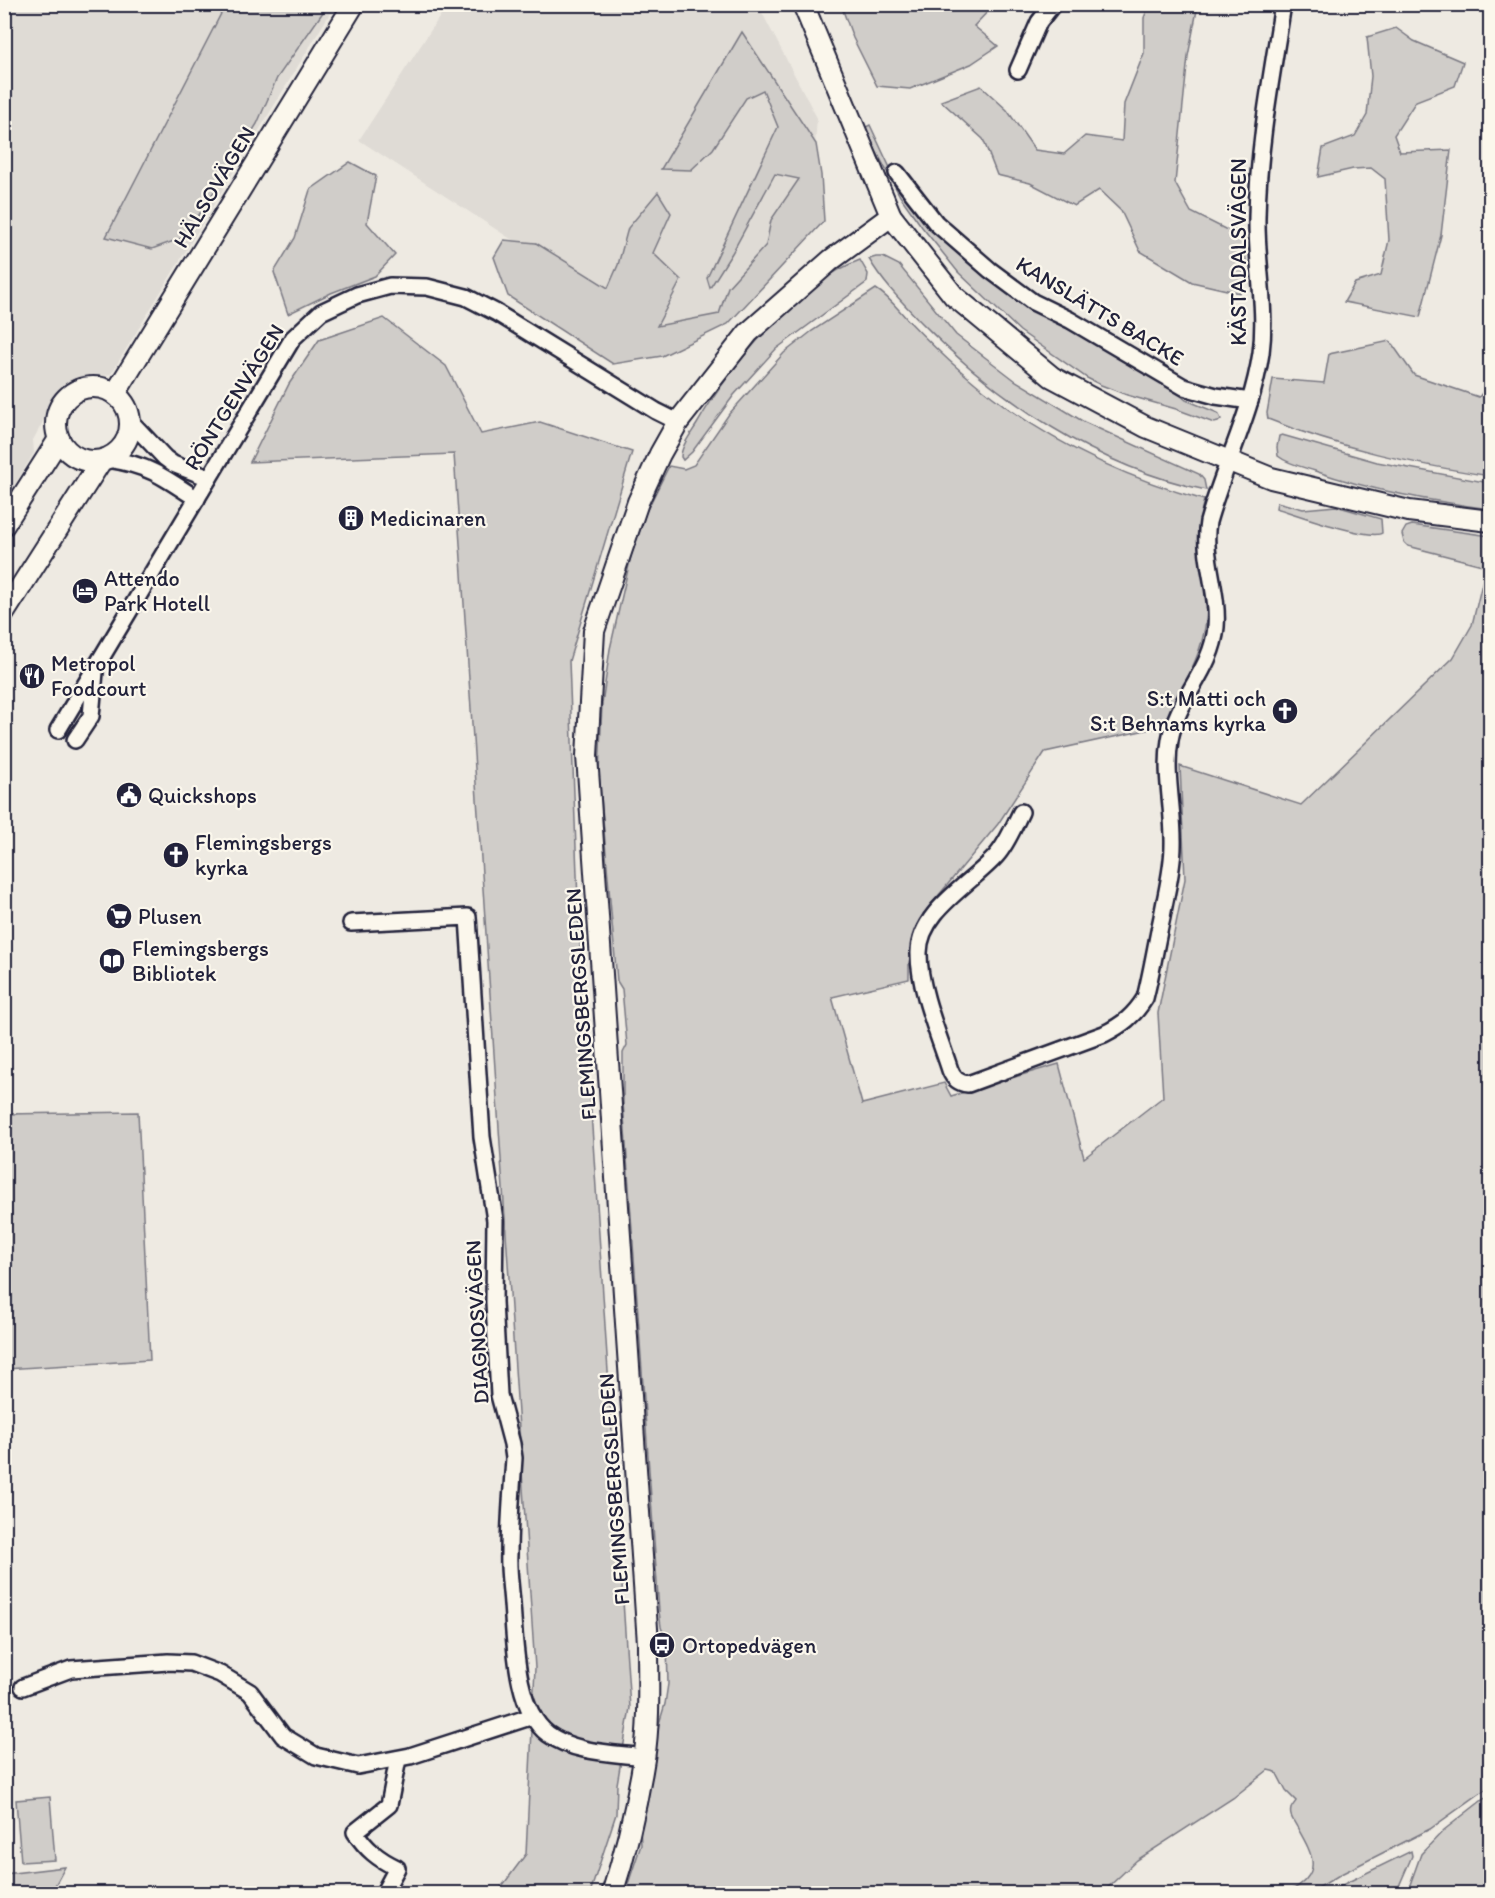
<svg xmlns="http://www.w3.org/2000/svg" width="1495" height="1898" font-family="Itim,sans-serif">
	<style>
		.built { fill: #dfdbd5 }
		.green { fill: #d0cdc9; stroke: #797882; stroke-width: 1.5 }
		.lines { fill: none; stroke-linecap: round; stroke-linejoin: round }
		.street-casing { stroke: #22223b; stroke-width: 20 }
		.secondary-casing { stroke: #22223b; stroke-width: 24 }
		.street { stroke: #fbf7ec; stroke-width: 15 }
		.secondary { stroke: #fbf7ec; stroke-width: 20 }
		.labels { text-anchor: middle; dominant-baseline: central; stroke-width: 4.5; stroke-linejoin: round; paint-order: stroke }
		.street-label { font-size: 22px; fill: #22223b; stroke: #fbf7ec }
		.poi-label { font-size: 22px; fill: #22223b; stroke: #fbf7ec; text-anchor: start }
	</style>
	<rect width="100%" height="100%" fill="#eeeae2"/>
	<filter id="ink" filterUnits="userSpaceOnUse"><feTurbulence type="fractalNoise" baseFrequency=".0167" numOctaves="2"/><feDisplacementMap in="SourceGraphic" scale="12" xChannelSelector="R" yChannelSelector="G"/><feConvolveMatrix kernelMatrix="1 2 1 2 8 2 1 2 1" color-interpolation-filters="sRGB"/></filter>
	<g filter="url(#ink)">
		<g class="built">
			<polygon points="448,4 758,5 817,118 812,186 726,318 661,337 359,140"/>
			<polygon points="5,5 335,5 111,374 63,385 33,440 34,453 5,500"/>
		</g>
		<g class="green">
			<polygon points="226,4 328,5 277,78 257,124 185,237 152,249 106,237"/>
			<polygon points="841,5 990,5 992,7 974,26 998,46 971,64 910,89 877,86 853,38"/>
			<polygon points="1149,5 1195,5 1197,10 1188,56 1175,183 1191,212 1225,229 1243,232 1246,261 1240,293 1192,282 1140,251 1121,211 1099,190 1074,206 1030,183 997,175 983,139 941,101 981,86 1007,110 1035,150 1064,154 1085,136 1122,141 1124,104 1144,53 1144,18"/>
			<polygon points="1396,28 1414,41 1463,62 1455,86 1416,101 1394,135 1400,152 1451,150 1441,235 1420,317 1344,302 1355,283 1381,275 1389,240 1385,179 1371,168 1353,169 1318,177 1323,148 1355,136 1367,115 1371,76 1367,37"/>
			<polygon points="742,32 816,144 821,175 824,221 728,324 662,356 613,364 508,296 494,257 504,240 536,243 608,288 618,265 628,228 658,192 671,213 653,253 681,280 657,326 719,314 728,287 766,245 771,220 799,179 775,174 732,253 710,288 707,278 778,127 763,90 746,98 713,149 691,170 661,169"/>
			<polygon points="870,125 892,172 1044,315 1167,384 1186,400 1218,413 1221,419 1218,422 1214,423 1176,409 1127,395 1101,385 1087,378 1020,331 958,272 922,227 900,196 864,128"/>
			<polygon points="350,162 376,176 367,223 395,255 375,276 331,293 288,314 274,272 295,238 310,190"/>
			<path d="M 876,257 L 883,257 L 899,265 L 956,335 L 1016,381 L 1084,422 L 1199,474 L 1204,480 L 1206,490 C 1098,468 997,400 921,322 C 902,302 883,283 869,259 Z"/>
			<path d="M 860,260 L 868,274 L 867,282 L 776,349 L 734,395 L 692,452 L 683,460 L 681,457 C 681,446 691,434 697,424 C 729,368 799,282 860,260 Z"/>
			<path d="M 876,289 C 888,296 897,308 906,318 C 924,337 942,355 962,372 C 1032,433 1115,475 1204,500 C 1198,522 1197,542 1200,564 C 1202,578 1207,591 1207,605 C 1207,652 1182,685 1164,726 L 1045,752 L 998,824 L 923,914 L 909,962 L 909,979 L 832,997 L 862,1104 L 944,1083 L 951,1096 L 1059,1064 L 1084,1158 L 1163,1097 L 1158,1013 L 1185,879 L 1180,766 L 1301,805 L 1453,658 L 1472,625 L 1484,575 L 1490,576 L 1490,1786 L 1430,1829 L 1341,1874 L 1310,1893 L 1287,1893 C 1324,1874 1314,1857 1297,1827 C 1294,1821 1289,1816 1291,1809 C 1291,1807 1295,1803 1296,1801 L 1286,1791 L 1276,1772 L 1268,1770 L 1233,1798 L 1137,1860 L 1102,1893 L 625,1893 L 641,1845 L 638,1788 L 651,1782 L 658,1727 L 665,1704 L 668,1684 L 667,1644 L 661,1627 L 659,1611 L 623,1102 L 623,1053 L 627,1045 L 622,989 L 617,981 L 599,773 L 602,704 L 610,649 L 631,556 L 646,512 L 669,466 L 684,469 L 694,465 L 729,414 L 784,353 L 812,331 Z"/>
			<polygon points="384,318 446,366 481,434 540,422 632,452 569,661 579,928 630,1708 617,1784 616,1814 590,1893 497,1893 526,1854 535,1668 454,454 250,462 289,384 319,340"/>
			<path d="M 1390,341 L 1414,375 L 1479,397 L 1490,383 L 1490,476 C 1414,464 1339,448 1268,419 L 1267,413 L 1273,379 L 1324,383 L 1329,354 Z"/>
			<path d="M 1282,435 L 1377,462 L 1490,483 L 1490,509 C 1432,501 1372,491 1315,471 C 1303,467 1288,464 1278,456 L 1277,447 L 1279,436 Z"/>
			<path d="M 1277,502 L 1303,509 L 1336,506 L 1381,519 L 1382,533 C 1370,541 1293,513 1276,508 Z"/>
			<polygon points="1412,525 1490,536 1490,567 1408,546 1404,542 1402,534 1406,527"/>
			<polygon points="138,1112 150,1360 5,1369 5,1114"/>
			<polygon points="1490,1794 1490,1893 1407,1893 1421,1854 1444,1830"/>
			<polygon points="50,1797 55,1860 21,1862 16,1800"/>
			<polygon points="1411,1851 1412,1856 1396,1893 1328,1893 1346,1883"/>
			<polygon points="65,1867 51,1893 5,1893 5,1874"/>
		</g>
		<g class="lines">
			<defs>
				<g id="street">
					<polyline points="1018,70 1039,22 1053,4"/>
					<polyline points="897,173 936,223 990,270 1033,302 1070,320 1184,387 1216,396 1250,401"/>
					<polyline points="130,421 165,458 173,464 209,478"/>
					<path d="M 108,459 C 148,465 163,476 197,499"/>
					<polyline points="58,730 293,338 321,312 357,295 390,286 427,287 466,297 497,313 656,411 678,422"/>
					<polyline points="75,740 91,716 95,672"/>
					<path d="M 1021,812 C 1014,826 1007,844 996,856 C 971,884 918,912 919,954 C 919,989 939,1036 950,1070 C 953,1078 958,1083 968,1084 L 1104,1034 C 1122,1025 1134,1016 1145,998 C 1152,971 1156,944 1162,917 C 1166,893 1173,869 1173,845 C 1174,810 1164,775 1170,740 C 1177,698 1212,671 1216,627 C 1219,591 1202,557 1208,522 C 1224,465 1252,413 1261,353 C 1267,308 1256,262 1257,217 C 1258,145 1272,75 1283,4"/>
					<path d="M 351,923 L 468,917 L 482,1137 L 495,1220 L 494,1302 L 499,1395 L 512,1444 L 514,1458 C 512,1490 509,1522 509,1554 C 508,1570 511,1588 512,1604 C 515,1641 515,1709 548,1734 C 574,1753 613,1753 644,1757"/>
					<polyline points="23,1687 71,1669 168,1662 191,1663 220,1674 250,1692 283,1736 316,1756 358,1766 410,1756 533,1716"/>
					<path d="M 383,1894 L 397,1868 C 378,1859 366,1849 355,1832 L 389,1805 L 398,1759"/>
				</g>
				<g id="secondary">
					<polyline points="803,4 891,216 954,296 1052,377 1146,427 1271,478 1409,511 1490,521"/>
					<circle cx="93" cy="424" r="37"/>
					<polyline points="115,394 354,4"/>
					<polyline points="4,525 59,439"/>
					<polyline points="4,613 101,461"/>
					<path d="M 612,1894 C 626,1851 637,1803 644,1759 C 650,1721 648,1681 648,1643 L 587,756 L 594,631 L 638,502 L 660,454 L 678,422 L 748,333 L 831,260 L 891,216"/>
				</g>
			</defs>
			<use href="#street" class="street-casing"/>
			<use href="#secondary" class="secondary-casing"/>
			<use href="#street" class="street"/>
			<use href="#secondary" class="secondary"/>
		</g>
	</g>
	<defs>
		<symbol id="building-disc" viewBox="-11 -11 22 22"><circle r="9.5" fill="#22223b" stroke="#fbf7ec"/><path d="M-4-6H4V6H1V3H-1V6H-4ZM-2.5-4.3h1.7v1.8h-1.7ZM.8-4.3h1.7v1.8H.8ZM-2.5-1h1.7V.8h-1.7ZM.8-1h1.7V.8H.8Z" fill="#fff"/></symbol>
		<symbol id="hotel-disc" viewBox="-11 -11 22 22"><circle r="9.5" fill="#22223b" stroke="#fbf7ec"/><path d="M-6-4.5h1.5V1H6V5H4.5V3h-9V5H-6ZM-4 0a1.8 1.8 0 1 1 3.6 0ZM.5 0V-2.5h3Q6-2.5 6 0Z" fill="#fff"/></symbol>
		<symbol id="restaurant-disc" viewBox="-11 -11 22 22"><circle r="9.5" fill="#22223b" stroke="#fbf7ec"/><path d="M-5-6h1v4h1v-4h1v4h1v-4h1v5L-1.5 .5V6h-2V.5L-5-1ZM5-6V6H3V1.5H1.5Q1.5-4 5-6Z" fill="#fff"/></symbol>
		<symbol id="church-disc" viewBox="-11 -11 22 22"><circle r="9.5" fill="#22223b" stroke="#fbf7ec"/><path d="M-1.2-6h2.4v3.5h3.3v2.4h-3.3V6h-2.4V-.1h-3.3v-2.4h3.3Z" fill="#fff"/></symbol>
		<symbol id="civic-disc" viewBox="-11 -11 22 22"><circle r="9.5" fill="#22223b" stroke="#fbf7ec"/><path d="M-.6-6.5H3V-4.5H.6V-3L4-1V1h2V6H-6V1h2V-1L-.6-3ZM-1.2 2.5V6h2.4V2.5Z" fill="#fff"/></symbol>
		<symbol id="supermarket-disc" viewBox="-11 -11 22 22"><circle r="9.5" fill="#22223b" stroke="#fbf7ec"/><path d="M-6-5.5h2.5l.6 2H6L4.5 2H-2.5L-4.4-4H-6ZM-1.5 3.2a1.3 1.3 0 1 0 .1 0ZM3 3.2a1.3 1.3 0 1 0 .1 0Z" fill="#fff"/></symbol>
		<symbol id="library-disc" viewBox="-11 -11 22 22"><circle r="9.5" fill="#22223b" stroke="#fbf7ec"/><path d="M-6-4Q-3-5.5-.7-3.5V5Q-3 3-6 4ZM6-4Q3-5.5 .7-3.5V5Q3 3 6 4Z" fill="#fff"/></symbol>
		<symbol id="bus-disc" viewBox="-11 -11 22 22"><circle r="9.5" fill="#22223b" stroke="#fbf7ec"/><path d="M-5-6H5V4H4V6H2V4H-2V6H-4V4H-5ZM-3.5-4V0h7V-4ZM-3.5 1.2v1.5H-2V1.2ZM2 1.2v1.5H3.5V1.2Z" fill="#fff"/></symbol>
	</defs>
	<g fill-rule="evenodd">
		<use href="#building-disc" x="336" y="503" width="30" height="30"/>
		<use href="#hotel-disc" x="70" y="576" width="30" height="30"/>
		<use href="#restaurant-disc" x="17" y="661" width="30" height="30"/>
		<use href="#church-disc" x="1270" y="696" width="30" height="30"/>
		<use href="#civic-disc" x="114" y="780" width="30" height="30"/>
		<use href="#church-disc" x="161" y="840" width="30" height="30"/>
		<use href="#supermarket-disc" x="104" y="901" width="30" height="30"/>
		<use href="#library-disc" x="97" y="946" width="30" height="30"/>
		<use href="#bus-disc" x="647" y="1630" width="30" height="30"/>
	</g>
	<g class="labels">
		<g class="street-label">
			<text transform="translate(214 187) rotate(-59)">HÄLSOVÄGEN</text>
			<text transform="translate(1238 252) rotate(-90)">KÄSTADALSVÄGEN</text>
			<text transform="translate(1100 311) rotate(31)">KANSLÄTTS BACKE</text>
			<text transform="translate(234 397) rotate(-58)">RÖNTGENVÄGEN</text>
			<text transform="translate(581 1004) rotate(-94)">FLEMINGSBERGSLEDEN</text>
			<text transform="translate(477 1322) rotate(-93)">DIAGNOSVÄGEN</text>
			<text transform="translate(614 1489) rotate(-94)">FLEMINGSBERGSLEDEN</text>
		</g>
		<g class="poi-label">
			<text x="370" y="518">Medicinaren</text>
			<text x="104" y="578">Attendo<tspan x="104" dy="25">Park Hotell</tspan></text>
			<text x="51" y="663">Metropol<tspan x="51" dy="25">Foodcourt</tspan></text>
			<text x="1266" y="698" text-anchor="end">S:t Matti och<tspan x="1266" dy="25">S:t Behnams kyrka</tspan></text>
			<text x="148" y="795">Quickshops</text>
			<text x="195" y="842">Flemingsbergs<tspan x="195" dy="25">kyrka</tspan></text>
			<text x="138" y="916">Plusen</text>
			<text x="132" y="948">Flemingsbergs<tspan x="132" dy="25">Bibliotek</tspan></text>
			<text x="682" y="1645">Ortopedvägen</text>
		</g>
	</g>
	<rect width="1495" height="1898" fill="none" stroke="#fbf7ec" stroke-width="24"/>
	<rect x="12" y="12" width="1471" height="1874" fill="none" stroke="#22223b" stroke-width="2" filter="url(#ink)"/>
</svg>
